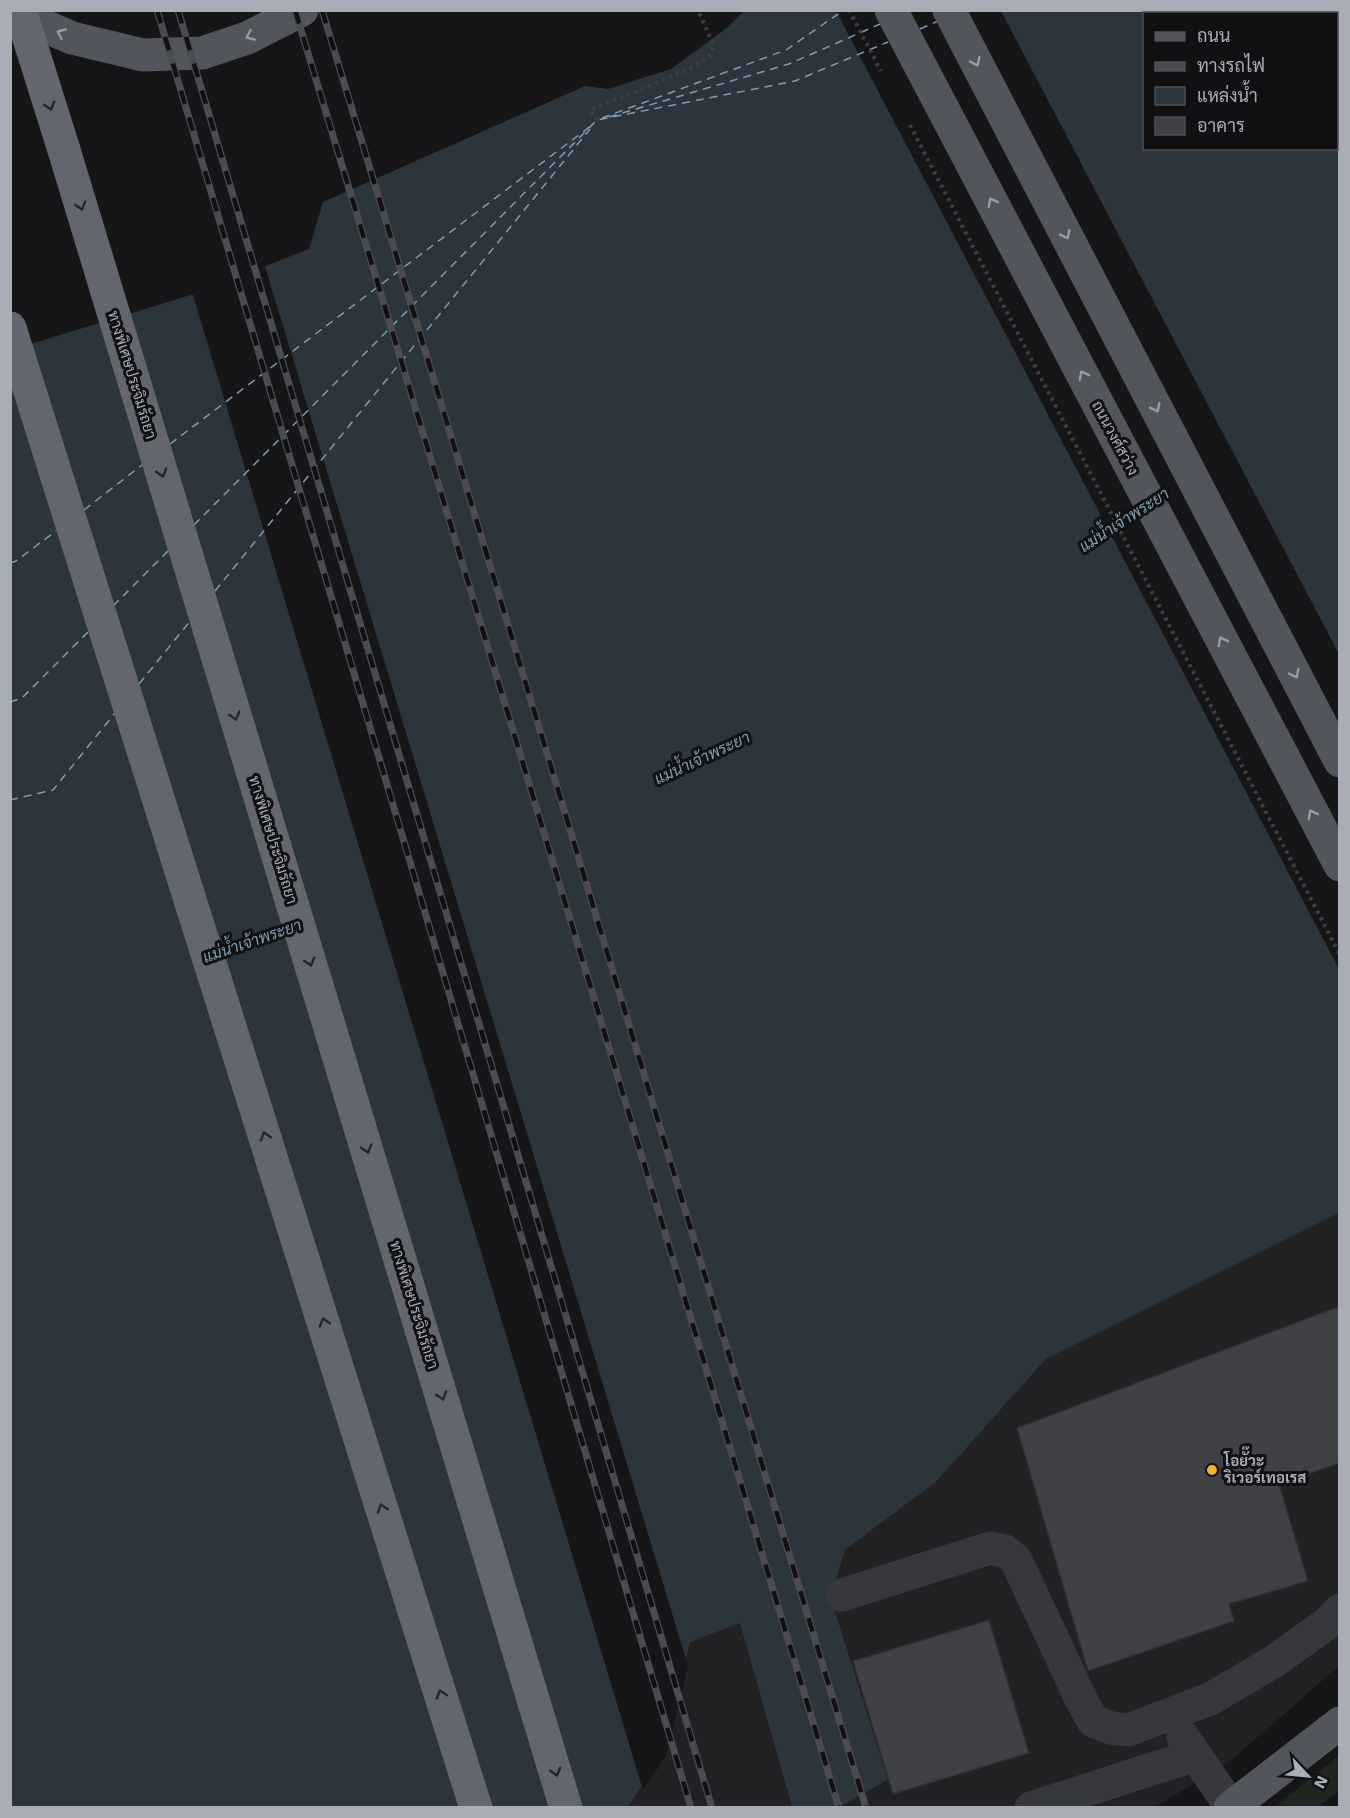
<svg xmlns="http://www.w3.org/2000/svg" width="1350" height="1818" font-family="'Work Sans',Sarabun,sans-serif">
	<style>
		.built { fill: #222225 }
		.green { fill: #1e261f }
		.water { fill: #2c353c; fill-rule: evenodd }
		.pier { fill: #161618 }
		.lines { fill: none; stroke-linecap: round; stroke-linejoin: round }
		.ferry { stroke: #7f9bb3; stroke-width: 1.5; stroke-dasharray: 8 6; stroke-linecap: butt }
		.building { fill: #404145; stroke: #303034; stroke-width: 1.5 }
		.path { stroke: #3d3f44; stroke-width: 4; stroke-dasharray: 3 4.5; stroke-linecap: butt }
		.minor { stroke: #37383d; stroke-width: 33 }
		.major { stroke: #53555c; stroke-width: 33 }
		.highway { stroke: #63666e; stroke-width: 33 }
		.rail-casing { stroke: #4a4c52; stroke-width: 7 }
		.rail { stroke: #111113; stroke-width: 4.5; stroke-dasharray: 14; stroke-linecap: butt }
		.highway-bridge { stroke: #63666e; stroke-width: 33 }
		.oneway { stroke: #979ba6 }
		.oneway2 { stroke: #26262a }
		.poi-dot { fill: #f2b134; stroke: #111113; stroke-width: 2 }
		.labels { text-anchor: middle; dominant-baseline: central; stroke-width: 6; stroke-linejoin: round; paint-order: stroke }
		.street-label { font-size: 15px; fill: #a8adb8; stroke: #111113 }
		.poi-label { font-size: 15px; font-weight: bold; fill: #a8adb8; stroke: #111113; text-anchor: start }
		.water-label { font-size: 16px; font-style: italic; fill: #7f9bb3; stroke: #111113 }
	</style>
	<rect width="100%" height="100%" fill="#161618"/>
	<g class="built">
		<polygon points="1339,1213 1339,1666 1229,1762 1155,1807 839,1807 888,1780 831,1597 845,1550 936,1482 1046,1359"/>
		<polygon points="740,1622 792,1807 628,1808 664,1755 690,1641"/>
	</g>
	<polygon class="green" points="1339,1756 1339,1791 1318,1807 1274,1807"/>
	<path class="water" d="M 744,11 L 1339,11 L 1339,1213 L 1046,1359 L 936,1482 L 845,1550 L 831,1598 L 888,1780 L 839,1807 L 792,1807 L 740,1623 L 690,1642 L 664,1755 L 628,1807 L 11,1808 L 11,350 L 194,294 L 309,249 L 323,202 L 585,86 L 608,89 L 671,69 L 728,27 ZM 1144,14 L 1336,14 L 1336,148 L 1144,148 Z"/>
	<g class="pier">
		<polygon points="836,11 1001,11 1339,654 1339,969"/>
		<polygon points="264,263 688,1666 666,1756 643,1790 192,292"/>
	</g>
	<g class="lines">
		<g class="ferry">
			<polyline points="920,29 938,21"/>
			<polyline points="609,117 789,64 880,24"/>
			<polyline points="602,118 786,50 844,10"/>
			<polyline points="170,444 592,125"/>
			<polyline points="84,510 142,465"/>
			<polyline points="194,525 597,120 795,81 888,42"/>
			<polyline points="10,563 16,561 56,531"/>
			<polyline points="215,591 590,129"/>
			<polyline points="113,606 169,550"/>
			<polyline points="139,684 191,620"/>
			<polyline points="10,702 22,698 89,631"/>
			<polyline points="10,800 53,790 115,713"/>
		</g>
	</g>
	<g class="building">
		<polygon points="1340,1306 1340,1463 1279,1484 1308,1581 1229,1604 1234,1621 1088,1671 1017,1428"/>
		<polygon points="989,1620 1029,1753 893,1794 853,1661"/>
	</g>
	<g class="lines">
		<g class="path">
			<polyline points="849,10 881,71"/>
			<polyline points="597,120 590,110 685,71 711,55 714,46 698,10"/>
			<polyline points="910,125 1340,955"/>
		</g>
		<g class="minor">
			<polyline points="842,1595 990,1548 1005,1551 1016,1560 1080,1697 1093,1721 1111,1728 1128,1730 1210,1699 1273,1662 1329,1622 1340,1610"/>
			<polyline points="1183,1737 1231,1807"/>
			<polyline points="1031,1808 1195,1755"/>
		</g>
		<g class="major">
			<polyline points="891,10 1340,865"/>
			<polyline points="949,10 1340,761"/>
			<polyline points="10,11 72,38 143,55 202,53 247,38 302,10"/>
			<polyline points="1230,1808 1340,1723"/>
		</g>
		<g class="highway">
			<polyline points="64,150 566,1808"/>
			<polyline points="10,328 476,1808"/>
		</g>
		<defs>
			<g id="rail">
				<polyline points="157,10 691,1808"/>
				<polyline points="178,10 712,1808"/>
				<polyline points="295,10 839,1808"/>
				<polyline points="322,10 866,1808"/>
			</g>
		</defs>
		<use href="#rail" class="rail-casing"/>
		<use href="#rail" class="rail"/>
		<polyline class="highway-bridge" points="20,10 64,150"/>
	</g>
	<defs><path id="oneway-chevron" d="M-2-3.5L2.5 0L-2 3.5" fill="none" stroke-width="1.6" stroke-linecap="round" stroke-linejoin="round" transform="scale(1.5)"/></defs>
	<g class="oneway">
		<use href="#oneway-chevron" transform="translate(61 33) rotate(-156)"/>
		<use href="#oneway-chevron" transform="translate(250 36) rotate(156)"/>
		<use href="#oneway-chevron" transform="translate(976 62) rotate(63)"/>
		<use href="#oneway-chevron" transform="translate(992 202) rotate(-118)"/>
		<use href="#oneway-chevron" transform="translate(1066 235) rotate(63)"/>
		<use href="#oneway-chevron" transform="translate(1083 375) rotate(-118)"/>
		<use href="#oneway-chevron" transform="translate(1156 408) rotate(63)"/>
		<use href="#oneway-chevron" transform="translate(1222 641) rotate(-118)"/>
		<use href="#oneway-chevron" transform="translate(1295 674) rotate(63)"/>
		<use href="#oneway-chevron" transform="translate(1312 814) rotate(-118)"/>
	</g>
	<g class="oneway2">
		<use href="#oneway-chevron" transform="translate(50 106) rotate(73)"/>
		<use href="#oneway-chevron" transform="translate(81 206) rotate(73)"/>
		<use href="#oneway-chevron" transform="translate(162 473) rotate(73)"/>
		<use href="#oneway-chevron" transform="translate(235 716) rotate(73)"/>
		<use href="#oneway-chevron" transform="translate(310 962) rotate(73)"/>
		<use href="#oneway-chevron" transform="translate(265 1136) rotate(-107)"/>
		<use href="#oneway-chevron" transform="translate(367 1149) rotate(73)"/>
		<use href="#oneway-chevron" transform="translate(324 1322) rotate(-107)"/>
		<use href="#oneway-chevron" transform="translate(442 1396) rotate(73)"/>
		<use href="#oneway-chevron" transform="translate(382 1508) rotate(-107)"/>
		<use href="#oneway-chevron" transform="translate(441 1694) rotate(-107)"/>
		<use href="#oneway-chevron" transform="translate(556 1772) rotate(74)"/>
	</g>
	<circle class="poi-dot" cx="1212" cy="1470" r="6"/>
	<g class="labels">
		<g class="street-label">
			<text transform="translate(132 375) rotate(73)">ทางพิเศษประจิมรัถยา</text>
			<text transform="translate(1115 438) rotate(62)">ถนนวงศ์สว่าง</text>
			<text transform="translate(273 840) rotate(73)">ทางพิเศษประจิมรัถยา</text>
			<text transform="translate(414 1305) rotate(73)">ทางพิเศษประจิมรัถยา</text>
		</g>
		<g class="poi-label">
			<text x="1224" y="1461">โอยั๊วะ<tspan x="1224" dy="17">ริเวอร์เทอเรส</tspan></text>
		</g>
		<g class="water-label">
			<text transform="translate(1124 520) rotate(-33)">แม่น้ำเจ้าพระยา</text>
			<text transform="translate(702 758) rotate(-25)">แม่น้ำเจ้าพระยา</text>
			<text transform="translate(252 941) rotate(-19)">แม่น้ำเจ้าพระยา</text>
		</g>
	</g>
	<rect width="1350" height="1818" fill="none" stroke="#a8adb8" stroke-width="24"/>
	<rect x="1143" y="12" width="195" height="138" fill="#111113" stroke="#4d4f55" stroke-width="1.5"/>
	<rect x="1155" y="32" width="30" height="9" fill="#53555c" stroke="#4d4f55" stroke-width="1.5"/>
	<text x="1197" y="42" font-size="18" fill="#a8adb8">ถนน</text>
	<rect x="1155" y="62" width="30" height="9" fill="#4a4c52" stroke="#4d4f55" stroke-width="1.5"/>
	<text x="1197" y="72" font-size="18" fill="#a8adb8">ทางรถไฟ</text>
	<rect x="1155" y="87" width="30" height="18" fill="#2c353c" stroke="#4d4f55" stroke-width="1.5"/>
	<text x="1197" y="102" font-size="18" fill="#a8adb8">แหล่งน้ำ</text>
	<rect x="1155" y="117" width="30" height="18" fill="#404145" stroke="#4d4f55" stroke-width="1.5"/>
	<text x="1197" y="132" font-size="18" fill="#a8adb8">อาคาร</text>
	<g transform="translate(1308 1776) rotate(116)" stroke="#111113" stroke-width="4.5" paint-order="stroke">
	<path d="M0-4.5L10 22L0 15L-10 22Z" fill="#a8adb8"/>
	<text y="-9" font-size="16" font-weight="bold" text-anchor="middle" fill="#a8adb8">N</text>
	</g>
</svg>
